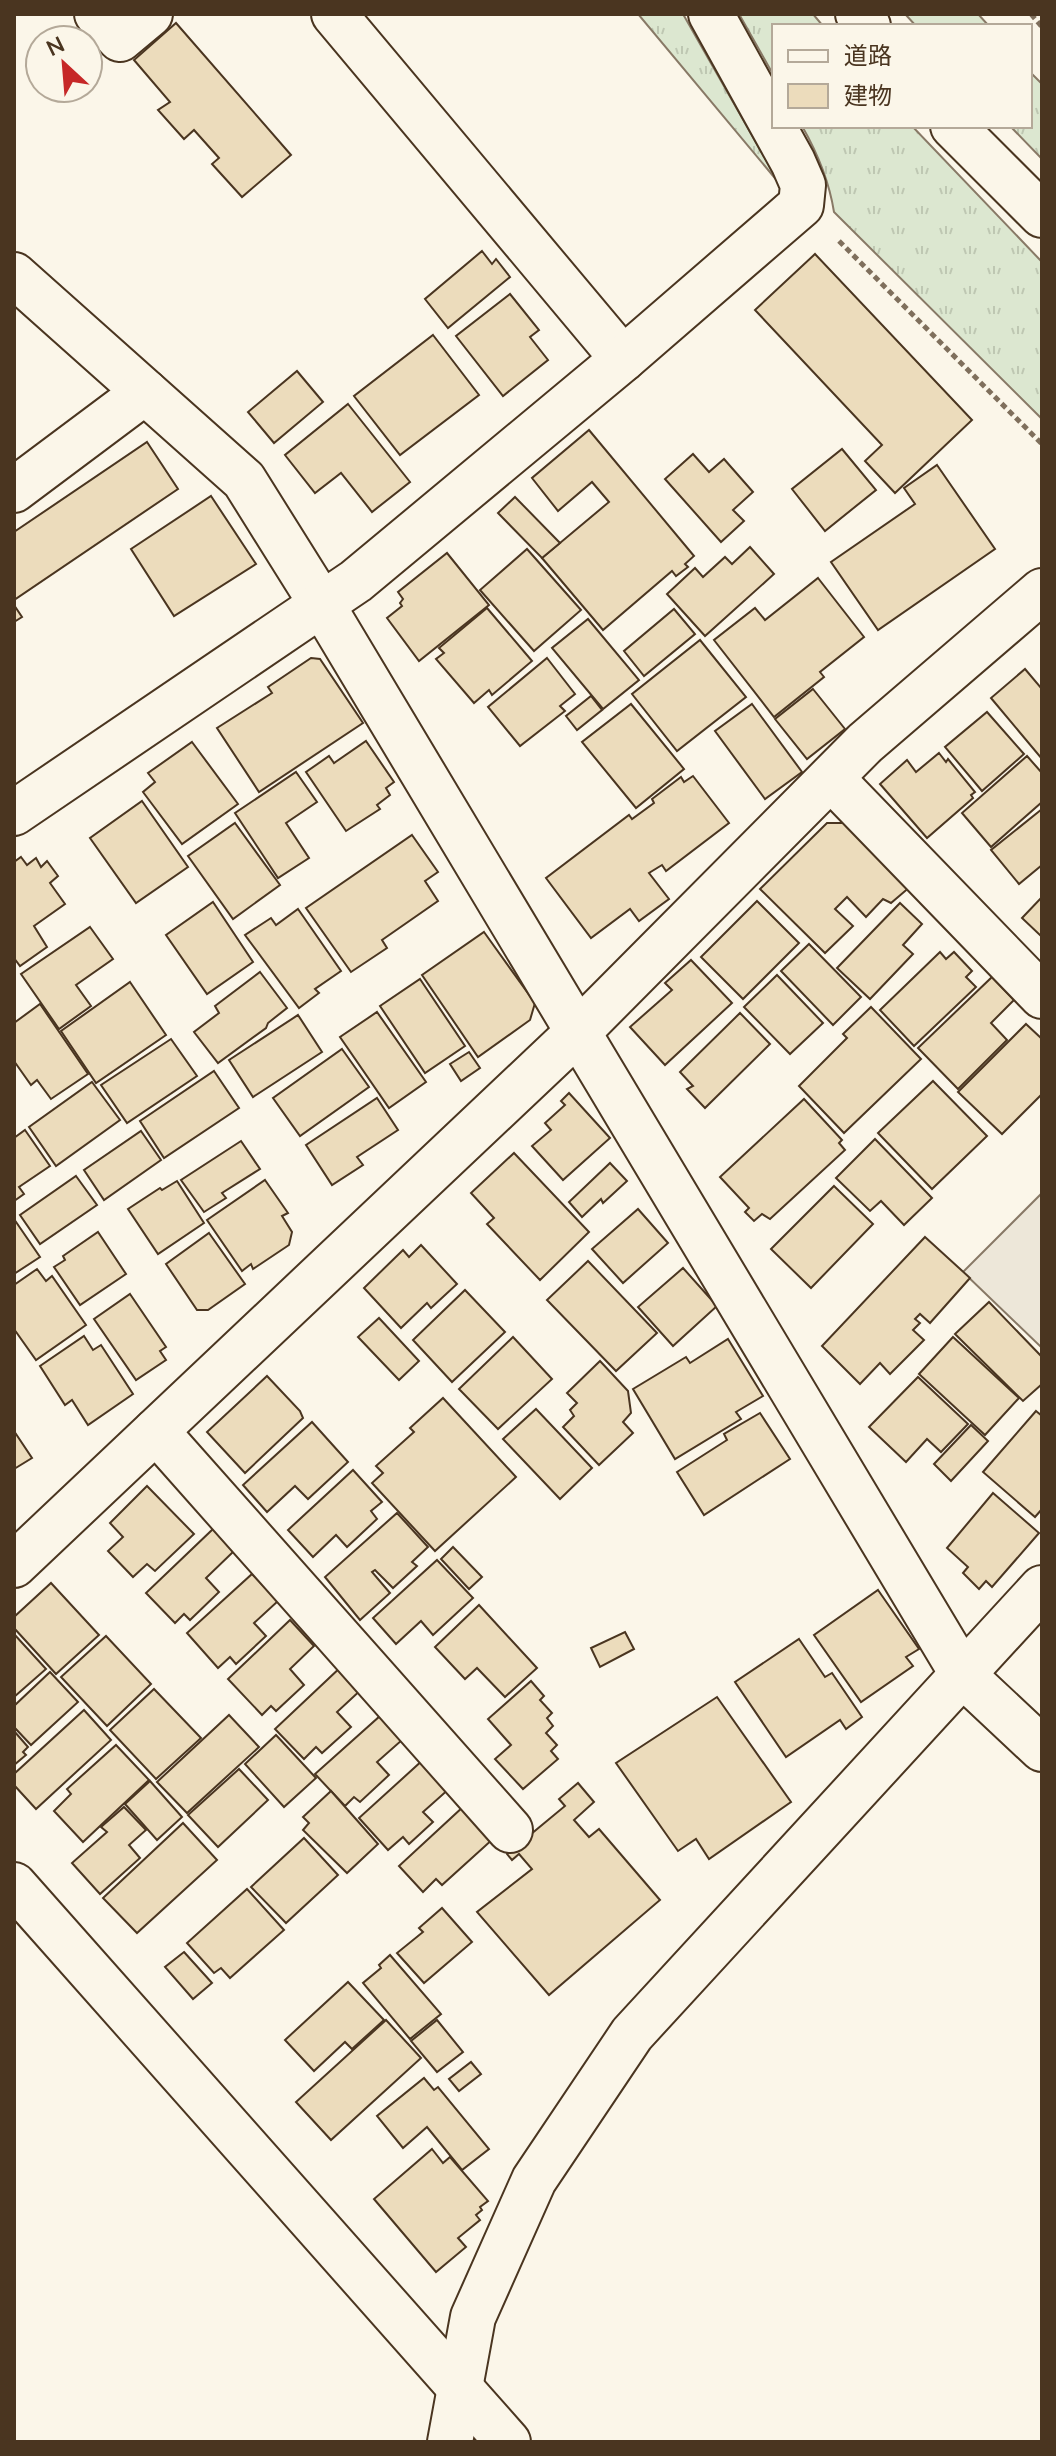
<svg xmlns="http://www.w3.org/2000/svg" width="1056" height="2456" font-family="Mulish,'Noto Sans JP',sans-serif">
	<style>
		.grass { fill: url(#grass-tufts); stroke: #887966; stroke-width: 2 }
		.parking { fill: #ede7d9; stroke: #887966; stroke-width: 2 }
		.building { fill: #ecdcbc; stroke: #4a3520; stroke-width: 2 }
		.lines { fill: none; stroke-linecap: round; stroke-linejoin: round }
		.minor-casing { stroke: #4a3520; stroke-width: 48 }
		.major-casing { stroke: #4a3520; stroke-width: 48 }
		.path { stroke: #7f6f5c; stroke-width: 5; stroke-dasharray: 6 4; stroke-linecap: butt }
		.minor { stroke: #fbf6e9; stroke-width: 44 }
		.major { stroke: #fbf6e9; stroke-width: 44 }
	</style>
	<defs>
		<pattern id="grass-tufts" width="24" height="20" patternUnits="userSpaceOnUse" patternTransform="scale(2)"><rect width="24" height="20" fill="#dce7d0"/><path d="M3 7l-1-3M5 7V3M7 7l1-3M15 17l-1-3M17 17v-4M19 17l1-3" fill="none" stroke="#bec7b2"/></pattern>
	</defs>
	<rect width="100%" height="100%" fill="#fbf6e9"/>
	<g class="grass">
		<polygon points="638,14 683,14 779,183"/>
		<polygon points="739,14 813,14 823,26 774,26 774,76"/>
		<polygon points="905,14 978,14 989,26 916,26"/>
		<polygon points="1030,72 1042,84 1042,159 1010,126 1030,126"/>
		<path d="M 802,126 L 912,126 L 1042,262 L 1042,419 L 834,212 C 829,180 818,154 802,126 Z"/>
	</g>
	<polygon class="parking" points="1042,1193 1042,1348 963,1272"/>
	<g class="building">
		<polygon points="176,23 291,155 242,197 212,164 219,158 194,130 184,139 158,110 170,102 134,60"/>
		<polygon points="482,251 492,264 496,259 510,277 448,328 425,299"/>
		<polygon points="815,254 972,420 895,493 865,461 882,445 755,310"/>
		<polygon points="510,294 539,330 530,337 548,360 503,396 456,336"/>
		<polygon points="433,335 479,395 400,455 354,396"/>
		<polygon points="297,371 323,402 274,443 248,412"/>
		<polygon points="348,404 410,482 372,512 341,473 315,493 285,455"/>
		<polygon points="589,430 694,556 685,564 688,567 676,576 672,571 603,630 542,558 609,502 592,482 558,511 532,478"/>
		<polygon points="147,442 178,489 14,600 14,532"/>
		<polygon points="842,449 876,490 825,531 792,489"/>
		<polygon points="693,454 709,472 724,459 753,492 733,510 744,521 721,542 665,479"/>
		<polygon points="937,465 995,549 878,630 831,562 915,504 904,488"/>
		<polygon points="211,496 256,564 174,616 131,549"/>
		<polygon points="515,497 560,543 542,558 498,513"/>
		<polygon points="750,547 774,574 705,636 667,594 695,568 703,577 725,557 732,564"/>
		<polygon points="527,549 581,610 534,651 480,590"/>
		<polygon points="447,553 489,605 419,661 387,618 402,606 400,603 403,599 398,592"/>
		<polygon points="818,578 864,637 820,672 824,677 774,717 714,640 755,608 765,620"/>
		<polygon points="14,605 22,617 14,622"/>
		<polygon points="487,608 532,661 492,695 489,690 474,703 436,659 444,653 439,648"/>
		<polygon points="674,609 695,634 644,676 624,651"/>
		<polygon points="588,619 639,680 603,709 552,648"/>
		<polygon points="700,640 746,697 677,751 632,694"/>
		<polygon points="311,658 320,659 363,723 259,792 217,728 272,693 268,687"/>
		<polygon points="547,658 575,694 560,706 565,711 520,746 488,707"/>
		<polygon points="1025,669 1042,689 1042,759 991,698"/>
		<polygon points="813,689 845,729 807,759 775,719"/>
		<polygon points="591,696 602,710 577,730 566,716"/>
		<polygon points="631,704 684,769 636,808 582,742"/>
		<polygon points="752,704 802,772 765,799 715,731"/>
		<polygon points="987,712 1024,754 982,791 945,747"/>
		<polygon points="366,741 394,782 386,788 390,795 377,805 380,809 346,831 306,772 329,756 334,763"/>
		<polygon points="192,742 238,804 182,844 143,792 155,782 148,773"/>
		<polygon points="939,753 946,762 948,759 975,792 971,795 973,798 927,838 880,784 907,760 916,772"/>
		<polygon points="1027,756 1042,773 1042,802 991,847 962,813"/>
		<polygon points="296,772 317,802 286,823 309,858 278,878 235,813"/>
		<polygon points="693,776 729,823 666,871 662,865 649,873 669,899 639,921 630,909 591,938 546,878 629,815 632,819 654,803 652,799 681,777 684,782"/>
		<polygon points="142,801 188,867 136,903 90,838"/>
		<polygon points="1042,809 1042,865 1019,884 991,850"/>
		<polygon points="235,823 280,885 233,919 188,856"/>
		<polygon points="827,823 855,823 911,886 891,903 883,899 866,917 847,897 835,909 853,926 825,953 760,889"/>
		<polygon points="412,835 438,872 425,881 438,901 382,940 387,948 351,972 306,908"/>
		<polygon points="21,857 27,865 36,858 41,867 47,861 58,876 50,883 65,904 34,926 47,947 20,966 14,958 14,862"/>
		<polygon points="1042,897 1042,937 1022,918"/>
		<polygon points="757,901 799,943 743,999 701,957"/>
		<polygon points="213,902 253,962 207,994 166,935"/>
		<polygon points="900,903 922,924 903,945 913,954 870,999 837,968"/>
		<polygon points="298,909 341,971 315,989 319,993 299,1008 245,935 271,918 276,925"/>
		<polygon points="90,927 113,959 76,985 91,1006 59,1029 21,974"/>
		<polygon points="484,932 535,1003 530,1020 478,1057 422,975"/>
		<polygon points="809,944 861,997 833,1025 781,971"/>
		<polygon points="940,952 946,959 954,952 972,971 966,977 976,987 914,1046 880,1010"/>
		<polygon points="691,960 732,1003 665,1065 630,1027 672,990 665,983"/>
		<polygon points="260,972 287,1008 268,1023 266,1028 218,1063 194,1032 219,1013 215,1006"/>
		<polygon points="777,975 823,1023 790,1054 744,1007"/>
		<polygon points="992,977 1014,1000 991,1023 1007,1040 958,1089 918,1048"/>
		<polygon points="420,979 465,1046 425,1073 380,1006"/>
		<polygon points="130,982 166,1035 96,1083 61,1031"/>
		<polygon points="40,1004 88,1074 51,1099 37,1080 31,1085 14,1061 14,1023"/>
		<polygon points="871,1007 921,1059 844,1133 799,1086 847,1038 843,1034"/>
		<polygon points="377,1012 426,1082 389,1108 340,1037"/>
		<polygon points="740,1013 770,1044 705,1108 687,1089 693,1086 680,1072"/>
		<polygon points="298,1015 322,1052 253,1097 229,1060"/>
		<polygon points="1026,1024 1042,1039 1042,1094 1002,1134 958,1092"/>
		<polygon points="171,1039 197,1076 127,1123 101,1085"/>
		<polygon points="342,1049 369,1087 300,1136 273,1098"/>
		<polygon points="469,1052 480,1068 461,1081 450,1064"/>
		<polygon points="214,1071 239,1108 164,1158 140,1121"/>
		<polygon points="933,1081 987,1136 932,1189 878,1133"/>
		<polygon points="92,1082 120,1120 56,1166 29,1127"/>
		<polygon points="569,1093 610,1138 563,1180 532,1146 551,1130 545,1123 565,1105 561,1101"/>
		<polygon points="377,1098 398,1130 357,1157 363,1165 332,1185 306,1145"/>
		<polygon points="804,1099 842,1140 839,1143 845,1150 770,1219 762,1214 754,1221 745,1212 749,1208 720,1177"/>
		<polygon points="25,1130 50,1166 19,1187 24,1194 14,1201 14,1138"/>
		<polygon points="141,1131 161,1160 104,1200 84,1170"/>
		<polygon points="875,1139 932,1198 904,1225 881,1201 870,1211 836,1178"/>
		<polygon points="241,1141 260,1169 222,1193 226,1198 204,1212 181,1180"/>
		<polygon points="514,1153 589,1232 540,1280 487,1224 494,1218 471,1193"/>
		<polygon points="610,1163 627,1181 603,1203 601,1199 582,1217 569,1202"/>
		<polygon points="76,1176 97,1205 40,1244 20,1215"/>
		<polygon points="265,1180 288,1213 282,1216 292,1232 289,1245 253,1269 251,1264 242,1271 207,1220"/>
		<polygon points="177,1181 204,1223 158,1254 128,1209 160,1188 162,1190"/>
		<polygon points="834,1186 873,1224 811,1288 771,1249"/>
		<polygon points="638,1209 668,1243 623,1283 592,1249"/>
		<polygon points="14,1219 40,1257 14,1274"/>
		<polygon points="98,1232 126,1274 80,1305 54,1267 65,1260 63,1256"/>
		<polygon points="209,1233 245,1284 208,1310 197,1310 166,1264"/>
		<polygon points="925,1237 970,1278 930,1323 920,1314 915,1319 920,1323 913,1330 924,1340 890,1374 880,1363 860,1384 822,1346"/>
		<polygon points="421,1245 457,1284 431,1308 427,1303 401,1328 364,1288 403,1250 409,1257"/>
		<polygon points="588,1261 657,1333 616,1371 547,1300"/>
		<polygon points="683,1268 717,1306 673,1346 638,1307"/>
		<polygon points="37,1269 46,1281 52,1276 86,1325 36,1360 14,1329 14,1285"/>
		<polygon points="465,1290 505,1332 452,1382 413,1340"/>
		<polygon points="130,1294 166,1347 160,1351 166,1360 136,1380 94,1319"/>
		<polygon points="989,1302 1042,1357 1042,1384 1023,1401 955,1334"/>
		<polygon points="379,1318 419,1361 399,1380 358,1337"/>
		<polygon points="84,1336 93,1350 101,1345 133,1394 88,1425 72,1400 65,1405 40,1366"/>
		<polygon points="513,1337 552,1379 498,1429 459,1389"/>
		<polygon points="953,1337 1019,1398 985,1435 919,1374"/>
		<polygon points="728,1339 763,1396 736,1412 741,1419 675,1459 633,1389 686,1357 690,1363"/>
		<polygon points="600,1361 628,1391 631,1413 623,1422 633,1433 599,1465 563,1427 574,1416 570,1410 577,1403 567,1393"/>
		<polygon points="267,1376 300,1411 303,1418 245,1473 207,1432"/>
		<polygon points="918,1377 968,1424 941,1452 927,1439 906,1462 869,1427"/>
		<polygon points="443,1398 516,1477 435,1551 372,1483 383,1473 376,1466 414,1432 410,1428"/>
		<polygon points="536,1409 592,1468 560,1499 503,1439"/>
		<polygon points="1036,1411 1042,1416 1042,1509 1035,1517 983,1472"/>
		<polygon points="760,1413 790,1459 704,1515 677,1472 727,1440 724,1434"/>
		<polygon points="312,1422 348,1462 308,1499 295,1486 267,1512 243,1485"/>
		<polygon points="971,1425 988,1441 951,1481 934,1464"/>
		<polygon points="14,1431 32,1458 14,1469"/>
		<polygon points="353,1470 382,1502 371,1511 377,1519 347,1547 336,1535 313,1557 288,1530"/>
		<polygon points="147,1486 194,1534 155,1571 147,1564 133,1577 108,1551 123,1537 110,1523"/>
		<polygon points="993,1493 1039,1533 992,1587 986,1581 979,1589 963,1573 968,1567 947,1548"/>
		<polygon points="397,1513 428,1547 412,1562 417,1566 393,1588 375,1570 372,1572 390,1593 360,1620 325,1577"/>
		<polygon points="213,1529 234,1551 206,1578 219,1592 190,1620 184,1614 175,1623 146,1593"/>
		<polygon points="453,1547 482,1577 469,1589 441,1559"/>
		<polygon points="437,1560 473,1598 433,1635 421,1621 396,1644 373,1618"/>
		<polygon points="252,1574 278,1601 254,1623 266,1636 236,1664 230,1657 218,1668 187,1633"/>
		<polygon points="51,1583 99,1635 56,1674 14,1628 14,1617"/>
		<polygon points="878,1590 919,1649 906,1657 913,1666 861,1702 814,1635"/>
		<polygon points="479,1605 537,1668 505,1697 477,1668 465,1679 435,1647"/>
		<polygon points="290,1620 314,1646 290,1669 304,1685 276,1711 271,1706 262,1715 228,1679"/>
		<polygon points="625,1632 634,1649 600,1667 591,1648"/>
		<polygon points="14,1634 46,1669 14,1697"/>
		<polygon points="106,1636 151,1684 107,1726 61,1677"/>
		<polygon points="799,1639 825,1677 832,1673 862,1717 846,1729 840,1720 786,1757 735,1682"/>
		<polygon points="343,1665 364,1687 337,1712 351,1727 322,1753 316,1747 304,1759 275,1729"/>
		<polygon points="50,1672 78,1702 31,1745 14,1727 14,1706"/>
		<polygon points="531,1681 544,1696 540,1700 552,1713 547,1718 553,1726 546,1733 557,1745 551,1751 558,1759 523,1789 495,1759 511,1745 488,1719"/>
		<polygon points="154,1689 201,1738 156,1779 110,1730"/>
		<polygon points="717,1697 791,1802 709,1859 696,1839 678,1851 616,1763"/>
		<polygon points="84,1710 111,1740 36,1809 14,1785 14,1774"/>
		<polygon points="229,1715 259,1747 187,1813 157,1782"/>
		<polygon points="380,1716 402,1740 377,1762 389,1775 360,1802 354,1797 345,1806 315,1774"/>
		<polygon points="14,1731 28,1747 23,1752 26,1755 14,1765"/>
		<polygon points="276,1735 316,1778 284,1807 245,1764"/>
		<polygon points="116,1745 149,1780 83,1842 54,1811 71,1794 67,1789"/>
		<polygon points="424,1759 450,1788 423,1812 433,1822 409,1844 403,1837 388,1850 359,1818"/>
		<polygon points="239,1769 268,1800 218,1847 188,1815"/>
		<polygon points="150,1781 182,1817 157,1840 125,1804"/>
		<polygon points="578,1783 594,1802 574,1820 589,1837 599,1829 660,1900 549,1995 477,1912 532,1869 519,1854 512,1860 507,1854 565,1806 559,1799"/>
		<polygon points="331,1791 378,1844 347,1873 303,1830 309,1823 303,1817"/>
		<polygon points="464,1806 494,1838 442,1885 436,1879 423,1892 399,1866"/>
		<polygon points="124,1807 146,1830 129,1845 140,1858 100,1894 72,1863 107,1832 101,1827"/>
		<polygon points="183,1823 217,1860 137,1933 103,1898"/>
		<polygon points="304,1838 338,1875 286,1923 251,1887"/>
		<polygon points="247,1889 284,1930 230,1978 221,1968 214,1973 187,1943"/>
		<polygon points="442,1908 472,1942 424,1983 397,1953 423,1932 419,1928"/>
		<polygon points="184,1952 212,1983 193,1999 165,1967"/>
		<polygon points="390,1955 441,2014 410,2039 363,1983 381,1968 379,1965"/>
		<polygon points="348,1982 384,2020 352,2049 345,2042 314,2071 285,2040"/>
		<polygon points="386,2020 421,2058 331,2140 296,2102"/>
		<polygon points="437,2020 463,2052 437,2072 411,2041"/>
		<polygon points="471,2062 481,2074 459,2091 449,2079"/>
		<polygon points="424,2078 434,2090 438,2087 489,2149 462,2170 427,2127 403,2148 377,2116"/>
		<polygon points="432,2149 443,2163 450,2157 488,2201 480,2207 482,2210 476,2215 480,2220 458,2238 466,2247 436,2272 374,2199"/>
	</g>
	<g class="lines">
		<defs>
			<g id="minor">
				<polyline points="97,14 120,39 150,14"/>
				<polyline points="334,14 623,359"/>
				<polyline points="14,275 244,480 321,603 963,1675 1042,1749"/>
				<polyline points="14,490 145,392"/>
				<polyline points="831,778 1042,996"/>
				<polyline points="14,813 356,581 623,359 801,205 803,185 793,162 711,14"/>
				<polyline points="156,1431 510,1830"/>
				<polyline points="14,1565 578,1032 865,743 1042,591"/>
				<polyline points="14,1885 508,2442"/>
				<polyline points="450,2442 473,2317 534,2180 632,2034 1042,1588"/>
			</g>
			<g id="major">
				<polyline points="858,14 868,26"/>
				<polyline points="953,126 1042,215"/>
			</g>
		</defs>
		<use href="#minor" class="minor-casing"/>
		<use href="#major" class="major-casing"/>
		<g class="path">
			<polyline points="1031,14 1042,27"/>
			<polyline points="839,241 1042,444"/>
		</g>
		<use href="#minor" class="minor"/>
		<use href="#major" class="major"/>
	</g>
	<rect width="1056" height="2456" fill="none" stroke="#4a3520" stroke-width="32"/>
	<rect x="772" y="24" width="260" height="104" fill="#fbf6e9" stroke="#b4a999" stroke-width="2"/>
	<rect x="788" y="50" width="40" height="12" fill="#fbf6e9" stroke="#b4a999" stroke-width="2"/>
	<text x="844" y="64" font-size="24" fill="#4a3520">道路</text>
	<rect x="788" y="84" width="40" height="24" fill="#ecdcbc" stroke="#b4a999" stroke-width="2"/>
	<text x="844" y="104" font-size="24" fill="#4a3520">建物</text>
	<g transform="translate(64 64) rotate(334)"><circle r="38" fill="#fbf6e9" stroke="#b4a999" stroke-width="2"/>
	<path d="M0-6L14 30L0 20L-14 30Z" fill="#c62828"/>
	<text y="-12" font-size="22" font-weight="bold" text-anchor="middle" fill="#4a3520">N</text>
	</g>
</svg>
